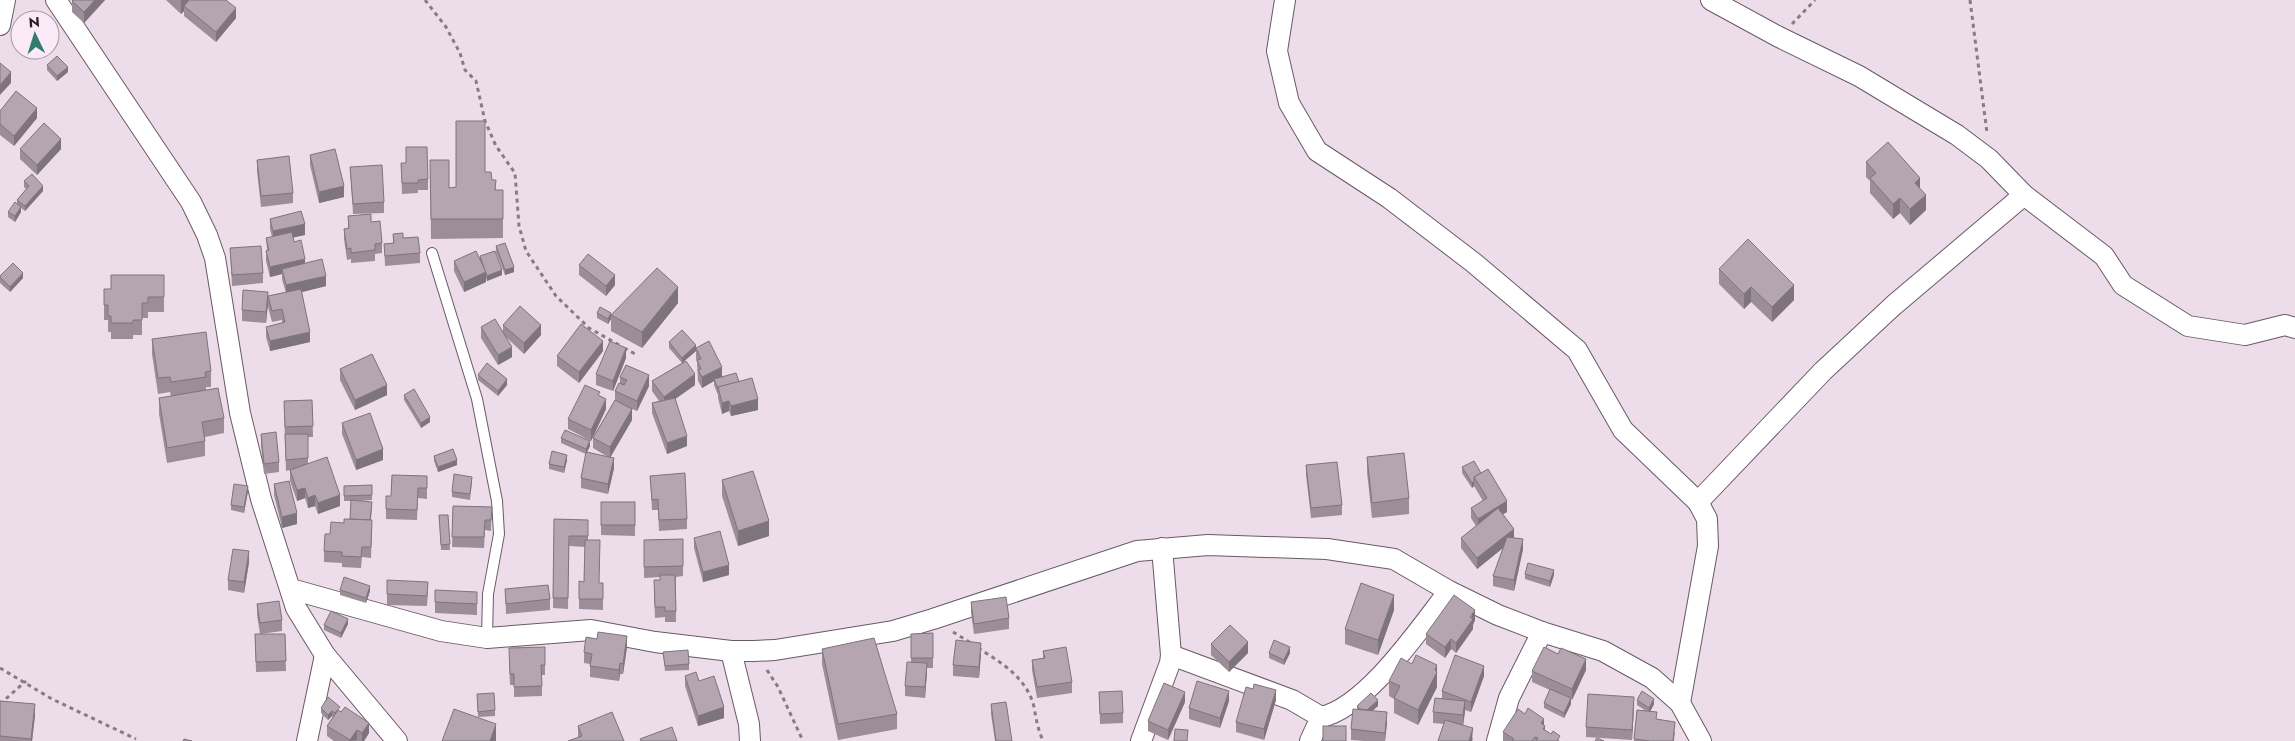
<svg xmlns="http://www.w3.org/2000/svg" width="2295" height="741" font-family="Jost,sans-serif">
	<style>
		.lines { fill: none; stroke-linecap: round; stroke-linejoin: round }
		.service-casing { stroke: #685a66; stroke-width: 12 }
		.minor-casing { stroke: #685a66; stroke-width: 22 }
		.path { stroke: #867c84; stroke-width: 3; stroke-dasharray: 4 4; stroke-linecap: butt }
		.service { stroke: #fff; stroke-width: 10 }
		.minor { stroke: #fff; stroke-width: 20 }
		.wall { fill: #9b8e98 }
		.shaded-wall { fill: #7e747c }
		.building { fill: #b4a5b1; stroke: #7e747c }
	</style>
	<rect width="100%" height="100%" fill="#edddea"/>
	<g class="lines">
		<defs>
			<polyline id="service" points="432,253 477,399 497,501 499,534 488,594 487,638"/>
			<g id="minor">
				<polyline points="56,0 191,202 207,235 215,258 240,413 261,499 296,608 325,655 397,741"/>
				<polyline points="1285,0 1277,51 1289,103 1317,151 1389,198 1474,263 1577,350 1623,430 1698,502 1707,519 1708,546 1680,703"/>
				<polyline points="1711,0 1779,37 1859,76 1957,135 1989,159 2024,195 2104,256 2123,285 2188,326 2245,335 2285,325 2295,328"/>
				<polyline points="0,25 5,0"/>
				<polyline points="1698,502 1823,371 1894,305 2024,195"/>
				<polyline points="291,589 441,631 487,638 591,630 655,642 731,651 754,651 775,650 893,631 933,619 1137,551 1208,545 1327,549 1394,559 1449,591 1498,615 1542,632 1603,651 1652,678 1680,703 1701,741"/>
				<polyline points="731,651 749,724 750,741"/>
				<polyline points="1171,655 1292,700 1321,717"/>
				<polyline points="307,741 325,655"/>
				<polyline points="1141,741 1170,663 1171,655 1162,548"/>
				<path d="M 1310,741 L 1321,717 C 1367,707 1420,628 1449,591"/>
				<polyline points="1497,741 1509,698 1542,632"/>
			</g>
		</defs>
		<use href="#service" class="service-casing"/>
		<use href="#minor" class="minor-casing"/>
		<g class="path">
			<polyline points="425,0 446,27 460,53 465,70 476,81 485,121 496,146 515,173 519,226 526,251 556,296 589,328 619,345"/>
			<polyline points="1970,0 1987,133"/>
			<polyline points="1792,24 1815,0"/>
			<polyline points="624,348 637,355"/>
			<polyline points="953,632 971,643"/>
			<path d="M 978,648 C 1002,663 1027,678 1034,707 C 1036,719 1038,729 1043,741"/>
			<polyline points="0,668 52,699 136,739"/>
			<polyline points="767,670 778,687 803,741"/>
			<polyline points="0,704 26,681"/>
		</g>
		<use href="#service" class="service"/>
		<use href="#minor" class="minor"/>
	</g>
	<g class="wall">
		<polygon points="105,0 84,23 72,12 72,1"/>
		<polygon points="166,0 226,0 236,18 216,42 184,16 184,11 181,14"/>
		<polygon points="47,65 68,72 57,81 47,70"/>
		<polygon points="0,111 37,118 14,146 0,135"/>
		<polygon points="20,149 61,149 37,175 20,159"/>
		<polygon points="310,155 344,197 319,203 310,165"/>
		<polygon points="257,160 293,193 293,203 261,207 257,171"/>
		<polygon points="430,160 449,188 456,187 485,172 492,180 496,190 503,190 503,238 431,239"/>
		<polygon points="1866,162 1920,188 1926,210 1910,225 1900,213 1893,219 1870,193 1870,181 1866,177"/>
		<polygon points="401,163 428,179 428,190 418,190 418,193 402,194"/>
		<polygon points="350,167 384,202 384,213 353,214"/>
		<polygon points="24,181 43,191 25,211 21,208 21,212 15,222 8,217 8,212 17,204 17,200 26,189 24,187"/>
		<polygon points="348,216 371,222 382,243 382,253 375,254 375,261 351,263 351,259 347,260 344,239 344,229 348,228"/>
		<polygon points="270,219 305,235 293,237 294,242 305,263 326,286 302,292 310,342 270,351 266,337 266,327 282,323 282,320 272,322 268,307 268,296 286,293 282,279 282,274 270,277 266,261 266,251 267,250 266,238 272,237 270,229"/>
		<polygon points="393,234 403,238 420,253 420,263 385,266 384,244 393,243"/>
		<polygon points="496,246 514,272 505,275 496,252"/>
		<polygon points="230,248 263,273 263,283 232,286"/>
		<polygon points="480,256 502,275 487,281 486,278 486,282 464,292 454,271 454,261 480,258"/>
		<polygon points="579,265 615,285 606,296 579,275"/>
		<polygon points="1719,269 1794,300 1772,322 1751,302 1744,309 1719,284"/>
		<polygon points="164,275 164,312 148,312 148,318 142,318 142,335 133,335 133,339 111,339 111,332 108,332 108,320 104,320 104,289 111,289"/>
		<polygon points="0,276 23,278 10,292 0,283"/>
		<polygon points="268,303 266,323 242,321 242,310"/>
		<polygon points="678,303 642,348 611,331 611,319 608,324 597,318 597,313 611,315"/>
		<polygon points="503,325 541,335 524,354 506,337 512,357 498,365 481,338 481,327 503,333"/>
		<polygon points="152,339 211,371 211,387 206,387 206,390 224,418 224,433 205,437 205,456 167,463 159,414 159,398 171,396 170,392 158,394 152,354"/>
		<polygon points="669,342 696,348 722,377 739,382 758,410 731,416 729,411 722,414 718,398 718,395 714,385 714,381 702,388 698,381 697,362 696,359 696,351 682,363 695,385 675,399 687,446 667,454 652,413 652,403 659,401 652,391 652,381 682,363 669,348"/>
		<polygon points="603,351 579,383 557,366 557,356"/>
		<polygon points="626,358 613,391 596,385 596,374"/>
		<polygon points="340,369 387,395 355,410 340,380"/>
		<polygon points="478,375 507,385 498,396 478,380"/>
		<polygon points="620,377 649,386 637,411 632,409 632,420 610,457 614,468 608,494 581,488 581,478 586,454 561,443 561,438 590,446 587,452 608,457 593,448 593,438 615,400 615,391 620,384"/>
		<polygon points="404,395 430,422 421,428 404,400"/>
		<polygon points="312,400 313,437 308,437 308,464 340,506 318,514 315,506 308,508 305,498 297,501 290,481 290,470 286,471 285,445 284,401"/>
		<polygon points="606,409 591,441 568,429 568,419"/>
		<polygon points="342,423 383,460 356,470 342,434"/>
		<polygon points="261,434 279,462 279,472 264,474 261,445"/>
		<polygon points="434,456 457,465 438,472 434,461"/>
		<polygon points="1367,457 1409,498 1409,514 1372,518 1367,472"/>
		<polygon points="567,460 564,473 549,469 549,464"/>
		<polygon points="1306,465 1342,505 1342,515 1311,518 1306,475"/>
		<polygon points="1462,467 1481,473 1507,512 1503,514 1514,538 1523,549 1514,591 1493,586 1493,576 1503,548 1477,569 1461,548 1461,538 1476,526 1471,518 1471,508 1483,501 1474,486 1472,488 1462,473"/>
		<polygon points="392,475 427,487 427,499 418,498 417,520 386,519 386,496 391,496"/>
		<polygon points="650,476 687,519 687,529 659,531 658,510 652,510"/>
		<polygon points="722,480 769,536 738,546 722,496"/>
		<polygon points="472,482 470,500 452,497 452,492"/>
		<polygon points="274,484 297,524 282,528 274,495"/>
		<polygon points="372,485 372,500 358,501 372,507 371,520 372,531 371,558 362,557 361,568 342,567 342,563 324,562 324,551 330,534 344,523 350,519 351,501 344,501 344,486"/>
		<polygon points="248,491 244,513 231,510 231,505"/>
		<polygon points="601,502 635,502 635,536 601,535"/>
		<polygon points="453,506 492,507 491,531 485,530 484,548 452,547"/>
		<polygon points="439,515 448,515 450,550 441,550"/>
		<polygon points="554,519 588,520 588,540 599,583 603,583 603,610 579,609 579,599 584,582 585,547 569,546 568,609 553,608"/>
		<polygon points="694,538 729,575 703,582 694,548"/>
		<polygon points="683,539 683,576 676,577 676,622 665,622 665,617 655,618 654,591 660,580 660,577 644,578 644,540"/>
		<polygon points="249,562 244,593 228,590 228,580"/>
		<polygon points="1525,574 1554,575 1550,587 1525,579"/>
		<polygon points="505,589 550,599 550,610 506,614"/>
		<polygon points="340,590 370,591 366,603 340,595"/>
		<polygon points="428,592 427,606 387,605 387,594"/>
		<polygon points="435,602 477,602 477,615 435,613"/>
		<polygon points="971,602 1009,618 1009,629 974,634 971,613"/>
		<polygon points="257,604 282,620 282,631 260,634 257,615"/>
		<polygon points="1394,610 1378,655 1345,644 1345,629"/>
		<polygon points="1475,620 1473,625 1473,629 1456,653 1451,649 1445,658 1426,644 1426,634"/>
		<polygon points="348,624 341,638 324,630 324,625"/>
		<polygon points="933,633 933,668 927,668 925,698 905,696 905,686 911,662 911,634"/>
		<polygon points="255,634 285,634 286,671 256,672"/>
		<polygon points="1211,644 1248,653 1229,672 1211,655"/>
		<polygon points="545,647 545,675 542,675 542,696 514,697 514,685 510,685 509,659"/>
		<polygon points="627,647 623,674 620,674 619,681 590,677 590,664 584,663 584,652"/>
		<polygon points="822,649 897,714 897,729 838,740 822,664"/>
		<polygon points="1043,651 1072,682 1072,693 1037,698 1032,670 1032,660 1043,658"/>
		<polygon points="663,652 689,664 689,670 665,671"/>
		<polygon points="981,653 979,678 953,676 953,665"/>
		<polygon points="1269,653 1290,653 1284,665 1269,658"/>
		<polygon points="1412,664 1437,665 1437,687 1418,725 1394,713 1394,699 1389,696 1389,681"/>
		<polygon points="1586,670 1572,700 1571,699 1571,704 1564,718 1544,708 1544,703 1550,690 1532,682 1532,671"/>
		<polygon points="685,676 699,681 724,718 698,726 685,686"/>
		<polygon points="1484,676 1471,712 1465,710 1463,725 1473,739 1472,741 1438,741 1444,724 1433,723 1433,712 1442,699 1442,691"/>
		<polygon points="1099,692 1123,713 1123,723 1100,724"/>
		<polygon points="477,694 495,710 495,716 478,717"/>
		<polygon points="1276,700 1264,740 1236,732 1236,722"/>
		<polygon points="1637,700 1654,704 1650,712 1657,720 1675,732 1674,741 1634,741 1637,710 1646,711 1637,705"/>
		<polygon points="0,701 35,715 32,741 0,741"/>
		<polygon points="1229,701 1220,728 1189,719 1189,708"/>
		<polygon points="1185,702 1168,740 1148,731 1148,721"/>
		<polygon points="991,704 1012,741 995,741 991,714"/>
		<polygon points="1357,706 1378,706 1372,711 1387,723 1385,741 1364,741 1351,740 1351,729 1357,709"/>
		<polygon points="1634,707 1632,740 1586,737 1586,727"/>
		<polygon points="321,708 340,711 369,733 364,741 334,741 327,736 327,726 333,717 332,716 328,720 321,713"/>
		<polygon points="1544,725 1545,731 1560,741 1503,741 1503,732"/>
		<polygon points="578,726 624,741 578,737"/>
	</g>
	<g class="shaded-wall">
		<polygon points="95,0 105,0 84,23 84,12"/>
		<polygon points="181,0 194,0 184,6 184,11 181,14"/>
		<polygon points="236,8 236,18 216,42 216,32"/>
		<polygon points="68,67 68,72 57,81 57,76"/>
		<polygon points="11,72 11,83 0,95 0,85"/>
		<polygon points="37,108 37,118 14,146 14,136"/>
		<polygon points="61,139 61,149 37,175 37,165"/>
		<polygon points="1920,178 1920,193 1915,183"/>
		<polygon points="43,186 43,191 25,211 25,206"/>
		<polygon points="344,186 344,197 319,203 319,192"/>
		<polygon points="1926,195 1926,210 1910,225 1910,209"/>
		<polygon points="1900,198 1900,213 1893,219 1893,204"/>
		<polygon points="21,207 21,212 15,222 15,216"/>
		<polygon points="305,224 305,235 273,242 273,231"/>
		<polygon points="305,259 305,269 282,269 282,274 270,277 270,267"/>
		<polygon points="514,267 514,272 505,275 505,270"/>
		<polygon points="502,270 502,275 487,281 487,276"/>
		<polygon points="486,272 486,282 464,292 464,282"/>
		<polygon points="23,273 23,278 10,292 10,287"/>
		<polygon points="615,275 615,285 606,296 606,286"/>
		<polygon points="326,276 326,286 286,296 286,285"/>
		<polygon points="1794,285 1794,300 1772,322 1772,307"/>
		<polygon points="678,287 678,303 642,348 642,332"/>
		<polygon points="1751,287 1751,302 1744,309 1744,294"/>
		<polygon points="268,292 268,303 266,323 266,312"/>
		<polygon points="611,313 611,319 608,324 608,319"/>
		<polygon points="541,325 541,335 524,354 524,343"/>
		<polygon points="310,332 310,342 270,351 270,341"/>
		<polygon points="603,341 603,351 579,383 579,372"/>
		<polygon points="696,345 696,351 682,363 682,358"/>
		<polygon points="512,347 512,357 498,365 498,355"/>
		<polygon points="626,348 626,358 613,391 613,381"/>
		<polygon points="722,367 722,377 714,379 714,381 702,388 702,377"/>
		<polygon points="695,374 695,385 664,407 664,397"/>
		<polygon points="649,375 649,386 637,411 637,401"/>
		<polygon points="507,379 507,385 498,396 498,391"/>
		<polygon points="387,385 387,395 355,410 355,400"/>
		<polygon points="606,399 606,409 591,441 591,430"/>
		<polygon points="758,399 758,410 731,416 731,406"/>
		<polygon points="729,401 729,411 722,414 722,403"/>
		<polygon points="632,409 632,420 610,458 610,447"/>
		<polygon points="430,417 430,422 421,428 421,423"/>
		<polygon points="687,436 687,446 667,454 667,443"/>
		<polygon points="590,441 590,446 586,454 586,449"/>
		<polygon points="383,449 383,460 356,470 356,460"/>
		<polygon points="567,455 567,460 564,473 564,467"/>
		<polygon points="614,458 614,468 608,494 608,484"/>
		<polygon points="457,460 457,465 438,472 438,467"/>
		<polygon points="1474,481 1474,486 1472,488 1472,483"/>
		<polygon points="248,486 248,491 244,513 244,507"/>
		<polygon points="305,488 305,498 297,501 297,490"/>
		<polygon points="315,495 315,506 308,508 308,498"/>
		<polygon points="340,495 340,506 318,514 318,503"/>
		<polygon points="1507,501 1507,512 1478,529 1478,519"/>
		<polygon points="297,513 297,524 282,528 282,517"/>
		<polygon points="769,521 769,536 738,546 738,531"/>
		<polygon points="1514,529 1514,539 1477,569 1477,558"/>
		<polygon points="1523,539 1523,549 1514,591 1514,580"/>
		<polygon points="249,551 249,562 244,593 244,582"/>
		<polygon points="729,565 729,575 703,582 703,572"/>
		<polygon points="1554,570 1554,575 1550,587 1550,581"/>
		<polygon points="370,586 370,591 366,603 366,598"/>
		<polygon points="1394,595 1394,610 1378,655 1378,640"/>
		<polygon points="1475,610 1475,620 1473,625 1473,629 1456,653 1456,643"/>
		<polygon points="348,619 348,624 341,638 341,633"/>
		<polygon points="627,636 627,647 623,674 623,664"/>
		<polygon points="1451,639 1451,649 1445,658 1445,647"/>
		<polygon points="1248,642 1248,653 1229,672 1229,662"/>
		<polygon points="981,643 981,653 979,678 979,667"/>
		<polygon points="1290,647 1290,653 1284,665 1284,660"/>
		<polygon points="1586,659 1586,670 1572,700 1572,689"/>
		<polygon points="620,663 620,674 619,681 619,670"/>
		<polygon points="927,663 927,673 925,698 925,687"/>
		<polygon points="1437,665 1437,687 1418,725 1418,710"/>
		<polygon points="1484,666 1484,676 1471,712 1471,702"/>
		<polygon points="1276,690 1276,700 1264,740 1264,729"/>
		<polygon points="1229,691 1229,701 1220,728 1220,718"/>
		<polygon points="1185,692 1185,702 1168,740 1168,730"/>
		<polygon points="1634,697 1634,707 1632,740 1632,730"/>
		<polygon points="1571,698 1571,704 1564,718 1564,713"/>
		<polygon points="1654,699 1654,704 1649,713 1649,708"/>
		<polygon points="1378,700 1378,706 1364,718 1364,713"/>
		<polygon points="1465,701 1465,712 1463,726 1463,715"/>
		<polygon points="35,704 35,715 32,741 31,741"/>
		<polygon points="724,707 724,718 698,726 698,716"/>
		<polygon points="332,711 332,716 328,720 328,715"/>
		<polygon points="1387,712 1387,723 1385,741 1385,733"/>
		<polygon points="1544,719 1544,728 1545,726 1545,736 1541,723"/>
		<polygon points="369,723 369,733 364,741 362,741 362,733"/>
		<polygon points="496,724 496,741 490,741"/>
		<polygon points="1473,728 1472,741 1469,741"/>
		<polygon points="357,730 357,740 350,741 350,740"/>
	</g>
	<g class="building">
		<polygon points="73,0 95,0 84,12 72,1"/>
		<polygon points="189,0 226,0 236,8 216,32 184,6"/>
		<polygon points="57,56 68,67 57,76 47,65"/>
		<polygon points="0,63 11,72 0,85"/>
		<polygon points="16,91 37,108 14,136 0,124 0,111"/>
		<polygon points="456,121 485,121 485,172 491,172 492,180 496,180 495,190 503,190 503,219 431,219 430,160 449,160 449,188 456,187"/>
		<polygon points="44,123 61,139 37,165 20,149"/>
		<polygon points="1888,142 1920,178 1915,183 1926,195 1910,209 1900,198 1893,204 1870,178 1876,173 1866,162"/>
		<polygon points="406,147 427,147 428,179 418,180 418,183 402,183 401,163 406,163"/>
		<polygon points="335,149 344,186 319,192 310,155"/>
		<polygon points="289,156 293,193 261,196 257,160"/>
		<polygon points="382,165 384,202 353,204 350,167"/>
		<polygon points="32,174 43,186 25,206 17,200 29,186 24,181"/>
		<polygon points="15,202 21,207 15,216 8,212"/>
		<polygon points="301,211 305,224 273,231 270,219"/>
		<polygon points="371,214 371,222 380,221 382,243 375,244 375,250 351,253 351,248 347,249 344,229 349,228 348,216"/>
		<polygon points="292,232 294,242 301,240 305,259 270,267 266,251 269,250 266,238"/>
		<polygon points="403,233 403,238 418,237 420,253 385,256 384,244 394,243 393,234"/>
		<polygon points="1748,239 1794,285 1772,307 1751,287 1744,294 1719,269"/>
		<polygon points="505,243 514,267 505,270 496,246"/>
		<polygon points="261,246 263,273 232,275 230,248"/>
		<polygon points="476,251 486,272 464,282 454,261"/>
		<polygon points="495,251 502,270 487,276 480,256"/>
		<polygon points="588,254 615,275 606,286 579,265"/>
		<polygon points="322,259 326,276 286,285 282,269"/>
		<polygon points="13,263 23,273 10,287 0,277 0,276"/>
		<polygon points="657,268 678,287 642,332 611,315"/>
		<polygon points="111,275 164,275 164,297 148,297 148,303 142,303 142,320 133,320 133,323 111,323 111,316 108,316 108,305 104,305 104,289 111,289"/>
		<polygon points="301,289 310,332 270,341 266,327 285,322 282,309 272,311 268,296"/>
		<polygon points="243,290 268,292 266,312 242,310"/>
		<polygon points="520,306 541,325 524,343 503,325"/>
		<polygon points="600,307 611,313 608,319 597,313"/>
		<polygon points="495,319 512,347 498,355 481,327"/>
		<polygon points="581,324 603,341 579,372 557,356"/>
		<polygon points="682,330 696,345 682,358 669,342"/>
		<polygon points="206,332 211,371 205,372 206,377 171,382 170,377 158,378 152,339"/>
		<polygon points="610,341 626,348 613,381 596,374"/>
		<polygon points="709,341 722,367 702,377 698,370 701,369 697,360 701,359 696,348"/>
		<polygon points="372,354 387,385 355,400 340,369"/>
		<polygon points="686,361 695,374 664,397 652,381"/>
		<polygon points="487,363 507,379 498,391 478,375"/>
		<polygon points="626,365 649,375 637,401 615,391 619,383 624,385 627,380 620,377"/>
		<polygon points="736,373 739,382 718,387 718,389 714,379"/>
		<polygon points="752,378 758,399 731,406 729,401 722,403 718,387"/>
		<polygon points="585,385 600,392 598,395 606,399 591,430 568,419"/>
		<polygon points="218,388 224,418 202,422 205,441 167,448 159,398"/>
		<polygon points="414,389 430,417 421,423 404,395"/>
		<polygon points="675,398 687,436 667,443 652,403"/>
		<polygon points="312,400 313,426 285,427 284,401"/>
		<polygon points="615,400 632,409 610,447 593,438"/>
		<polygon points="370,413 383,449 356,460 342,423"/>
		<polygon points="565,430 590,441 586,449 561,438"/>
		<polygon points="276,432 279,462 264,464 261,434"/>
		<polygon points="285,434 308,434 308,458 286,460"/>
		<polygon points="453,449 457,460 438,467 434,456"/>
		<polygon points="552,451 567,455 564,467 549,464"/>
		<polygon points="586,452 614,458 608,484 581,478"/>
		<polygon points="1404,453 1409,498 1372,503 1367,457"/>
		<polygon points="327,457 340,495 318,503 315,495 308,498 305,488 297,490 290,470"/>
		<polygon points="1474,461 1481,473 1474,477 1474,481 1472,483 1462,467"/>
		<polygon points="1337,462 1342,505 1311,508 1306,465"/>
		<polygon points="1488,469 1507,501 1478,519 1471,508 1487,498 1474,477"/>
		<polygon points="753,471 769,521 738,531 722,480"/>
		<polygon points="685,473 687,519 659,520 658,499 652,500 650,476"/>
		<polygon points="454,474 472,477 470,494 452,492"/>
		<polygon points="392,475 427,476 427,488 418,488 417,510 386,509 386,496 391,496"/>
		<polygon points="289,481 297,513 282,517 274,484"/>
		<polygon points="234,484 248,486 244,507 231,505"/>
		<polygon points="372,485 372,495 344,496 344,486"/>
		<polygon points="351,500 372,502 370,520 350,519"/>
		<rect x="601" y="502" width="34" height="23"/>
		<polygon points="453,506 492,507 491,520 485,520 484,537 452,537"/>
		<polygon points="1498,508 1514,529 1477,558 1461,538"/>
		<polygon points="439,515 448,515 450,544 441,545"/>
		<polygon points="344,519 372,520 371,547 362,547 361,557 342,556 342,552 324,551 325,534 330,534 331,522 344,523"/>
		<polygon points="554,519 588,520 588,536 569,536 568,598 553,598"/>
		<polygon points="720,531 729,565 703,572 694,538"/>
		<polygon points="1507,537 1523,539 1514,580 1493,576"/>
		<polygon points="683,539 683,566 644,567 644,540"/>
		<polygon points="585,540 600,540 599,583 603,583 603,599 579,599 579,581 584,582"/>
		<polygon points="233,549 249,551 244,582 228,580"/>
		<polygon points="1528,563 1554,570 1550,581 1525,574"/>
		<polygon points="660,575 675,575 676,611 665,611 665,607 655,607 654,580 660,580"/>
		<polygon points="344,577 370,586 366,598 340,590"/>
		<polygon points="387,580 428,582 427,596 387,594"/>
		<polygon points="1361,583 1394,595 1378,640 1345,629"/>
		<polygon points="548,585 550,599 506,604 505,589"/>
		<polygon points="435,590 477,592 477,604 435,602"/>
		<polygon points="1454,595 1475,610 1470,617 1473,619 1456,643 1451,639 1445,647 1426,634"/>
		<polygon points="1006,597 1009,618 974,624 971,602"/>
		<polygon points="279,601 282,620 260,623 257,604"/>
		<polygon points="331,611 348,619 341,633 324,625"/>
		<polygon points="1230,625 1248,642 1229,662 1211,644"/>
		<polygon points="598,632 627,636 623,664 620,663 619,670 590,666 592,654 584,652 586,637 597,639"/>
		<polygon points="933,633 933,658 911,658 911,634"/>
		<polygon points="255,634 285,634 286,661 256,662"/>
		<polygon points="874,638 897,714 838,724 822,649"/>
		<polygon points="956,640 981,643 979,667 953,665"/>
		<polygon points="1274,640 1290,647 1284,660 1269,653"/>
		<polygon points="545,647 545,665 541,665 542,686 514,687 514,674 510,674 509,648"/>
		<polygon points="1066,647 1072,682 1037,687 1032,660 1045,658 1043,651"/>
		<polygon points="1544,647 1558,654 1561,648 1586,659 1572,689 1532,671"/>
		<polygon points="688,650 689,664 665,666 663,652"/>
		<polygon points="1416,655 1437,665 1435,670 1437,672 1418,710 1394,698 1400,686 1389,681 1401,658 1412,664"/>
		<polygon points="1455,655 1484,666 1471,702 1442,691"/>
		<polygon points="907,662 927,663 925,687 905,686"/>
		<polygon points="696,672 699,681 714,676 724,707 698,716 685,676"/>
		<polygon points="1197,681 1229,691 1220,718 1189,708"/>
		<polygon points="1164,683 1185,692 1168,730 1148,721"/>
		<polygon points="1254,684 1276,690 1264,729 1236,722 1246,687 1253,689"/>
		<polygon points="1550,689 1571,698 1564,713 1544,703"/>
		<polygon points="1122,691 1123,713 1100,714 1099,692"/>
		<polygon points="1642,691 1654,699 1649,708 1637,700"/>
		<polygon points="494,693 495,710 478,712 477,694"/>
		<polygon points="1371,693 1378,700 1367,710 1360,709 1357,706"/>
		<polygon points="1588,694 1634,697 1632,730 1586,727"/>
		<polygon points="328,697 340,707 335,713 332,711 328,715 321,708"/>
		<polygon points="1435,698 1465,701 1463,715 1433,712"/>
		<polygon points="0,701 35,704 31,739 0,736"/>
		<polygon points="1006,702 1012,741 996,741 991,704"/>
		<polygon points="345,707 369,723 362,733 357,730 350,740 327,726 338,710 341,712"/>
		<polygon points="1528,708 1544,719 1541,723 1545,726 1543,729 1551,734 1553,731 1560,736 1557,741 1536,741 1538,738 1535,737 1532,741 1512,741 1514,739 1503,732 1518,709 1525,714"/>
		<polygon points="454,709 496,724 490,741 442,741"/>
		<polygon points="1353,709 1387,712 1385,733 1351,729"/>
		<polygon points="1637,710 1657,712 1656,719 1675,722 1673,741 1650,741 1634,739"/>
		<polygon points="612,712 624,741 568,741 582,736 578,726"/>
		<polygon points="1445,720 1473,728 1469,741 1438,741"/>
		<rect x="1323" y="726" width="23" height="15"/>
		<polygon points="672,727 677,741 641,741 640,739"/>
		<polygon points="1175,729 1188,730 1187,741 1174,741"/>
		<polygon points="1597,738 1604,741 1595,741"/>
		<polygon points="184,739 192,741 183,741"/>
	</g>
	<g transform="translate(35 35) rotate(356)"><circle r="24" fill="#faeaf7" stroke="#a599a3"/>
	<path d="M0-4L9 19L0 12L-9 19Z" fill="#357a6f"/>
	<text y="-8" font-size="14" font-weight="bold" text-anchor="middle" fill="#252024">N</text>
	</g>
</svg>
